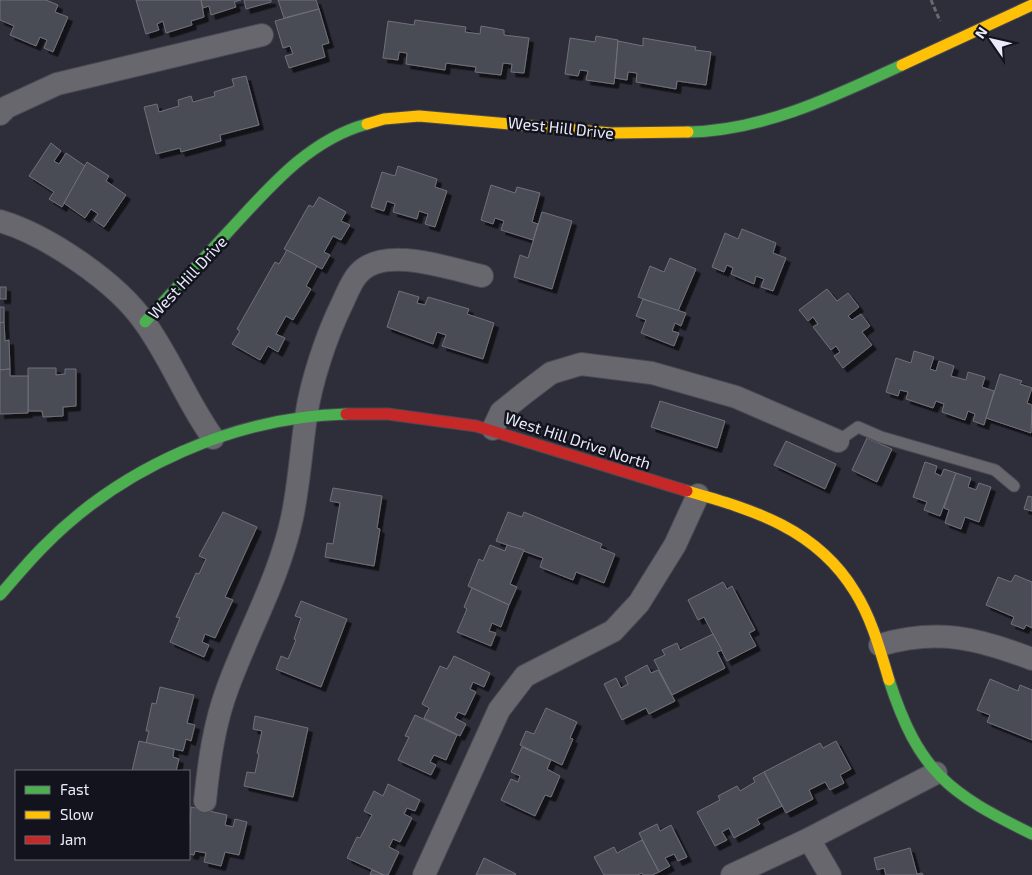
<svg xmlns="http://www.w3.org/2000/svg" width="1032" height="875" font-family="'Exo 2',sans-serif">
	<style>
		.building { fill: #4a4b55; stroke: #6f707b; filter: url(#shadow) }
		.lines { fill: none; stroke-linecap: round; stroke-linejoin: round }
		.lane-casing { stroke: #494954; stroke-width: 13 }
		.street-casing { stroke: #494954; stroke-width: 24 }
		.fast-casing { stroke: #494954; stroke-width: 13 }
		.slow-casing { stroke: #494954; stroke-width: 13 }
		.jam-casing { stroke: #494954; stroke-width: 13 }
		.path { stroke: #696a70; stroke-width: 3; stroke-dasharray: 5 2.5; stroke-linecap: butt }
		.lane { stroke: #67676d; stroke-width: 11 }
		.street { stroke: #67676d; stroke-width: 22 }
		.fast { stroke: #4caf50; stroke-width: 11 }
		.slow { stroke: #ffc107; stroke-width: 11 }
		.jam { stroke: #c62828; stroke-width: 11 }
		.labels { text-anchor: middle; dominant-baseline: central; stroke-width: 5; stroke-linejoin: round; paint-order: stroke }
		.street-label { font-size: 16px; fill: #e9ebfa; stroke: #12131d }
	</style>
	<defs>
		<filter id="shadow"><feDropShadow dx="4.5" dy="4.5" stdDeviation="0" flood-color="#0009"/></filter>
	</defs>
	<rect width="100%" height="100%" fill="#2e2e3a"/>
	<g class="building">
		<polygon points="0,0 46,0 58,5 55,12 68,17 53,52 44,48 47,40 40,37 36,46 10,35 14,26 0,20"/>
		<polygon points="136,0 201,0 204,17 191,21 192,25 166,33 163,21 157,24 159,30 146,34"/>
		<polygon points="201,0 241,0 234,2 236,7 211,15 209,6 203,8"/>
		<polygon points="244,0 271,0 271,2 246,9"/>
		<polygon points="278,0 316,0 319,9 284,18"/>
		<polygon points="319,9 329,43 322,45 325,57 289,68 285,56 293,54 290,46 283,48 275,21"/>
		<polygon points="415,20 466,27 465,32 480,34 481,26 504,30 504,35 529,38 524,73 511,72 512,64 503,63 501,75 475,72 476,67 446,63 445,70 406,64 407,53 399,52 398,60 383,58 388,21 414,25"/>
		<polygon points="596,36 618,40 614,84 586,80 588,71 580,70 578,76 565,74 570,38 595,42"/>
		<polygon points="643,38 696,47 695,50 711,52 706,85 677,81 676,89 636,82 637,73 628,72 627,80 615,78 618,41 643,46"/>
		<polygon points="246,76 259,125 220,135 221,141 181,152 180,148 156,154 144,107 157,104 159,112 179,106 178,100 191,96 193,102 215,96 214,92 234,86 232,79"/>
		<polygon points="51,143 61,151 54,161 59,164 66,153 85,166 62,207 49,199 54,192 29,176"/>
		<polygon points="87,162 109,176 106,181 126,195 104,227 94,220 98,214 91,209 85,218 64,203"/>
		<polygon points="398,166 437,179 435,187 447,191 435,227 425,224 428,214 419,211 417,219 393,212 395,204 387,201 384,211 371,207 382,172 395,176"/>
		<polygon points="491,185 515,193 517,187 540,193 532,222 538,224 533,240 501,230 504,221 495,218 493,224 481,220"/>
		<polygon points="319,197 346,212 341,221 350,225 341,240 333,236 324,252 330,255 322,269 284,249 309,205 313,207"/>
		<polygon points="542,212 572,221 552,289 514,277 520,255 528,258"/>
		<polygon points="742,229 776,243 773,253 786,258 773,291 761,287 764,279 756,276 754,284 731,274 733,268 727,265 724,272 712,267 725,233 738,239"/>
		<polygon points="287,250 317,266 306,286 311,289 293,320 286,316 276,334 285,338 278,352 268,346 260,360 232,344 240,331 237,329 275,262 279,264"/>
		<polygon points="670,258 696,269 678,311 638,297 650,266 664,272"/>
		<rect x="0" y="287" width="6" height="12"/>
		<polygon points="827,289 837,301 848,293 859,307 848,316 852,320 861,314 870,326 862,332 872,345 843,368 834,356 840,352 836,346 831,350 813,327 818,324 813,317 808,321 799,310"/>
		<polygon points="399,291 419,297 417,303 425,305 428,297 469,309 467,314 494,323 483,359 442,346 446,335 437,332 433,344 387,327"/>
		<polygon points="643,299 686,313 681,326 675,323 672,331 679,333 674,346 641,333 646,320 636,316"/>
		<polygon points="0,307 4,307 4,322 0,323"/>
		<polygon points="4,322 5,341 9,340 10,369 0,370 0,323"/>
		<polygon points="914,351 934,357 930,369 936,371 939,361 954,366 951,376 966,380 968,372 985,377 982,387 994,391 984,425 973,421 975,414 968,411 965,420 942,412 944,404 936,401 933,408 906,399 908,392 900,390 898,396 886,392 896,358 911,363"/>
		<polygon points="28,368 56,368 56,375 65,374 65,369 76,369 76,406 63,407 63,416 43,417 42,411 28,411"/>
		<polygon points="10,369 10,376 28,376 28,413 0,414 0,370"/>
		<polygon points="1000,374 1022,381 1020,384 1032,388 1027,403 1032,405 1031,433 986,418"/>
		<polygon points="660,401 725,421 717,448 651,427"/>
		<polygon points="867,438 892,449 877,482 852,470"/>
		<polygon points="786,441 836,464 825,489 774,465"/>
		<polygon points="925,462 937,466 935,473 941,476 944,469 956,473 940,516 924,510 927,502 913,497"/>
		<polygon points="956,473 971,478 968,487 976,490 979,483 991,487 979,522 965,517 961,529 945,523 949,510 944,508"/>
		<polygon points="333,488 382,496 377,528 380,529 374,566 325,557 327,543 333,544 340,503 330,501"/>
		<polygon points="1028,496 1032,497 1032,511 1024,509"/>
		<polygon points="223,512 257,527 225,597 233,600 215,638 205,634 202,642 209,645 204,657 170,642 180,618 176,617 196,573 199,574 206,559 199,556"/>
		<polygon points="508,512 522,517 524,512 602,544 600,548 615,554 604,583 576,572 573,580 540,567 543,558 496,541"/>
		<polygon points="490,545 505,551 507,545 524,550 510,584 517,587 509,605 468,586 479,559 483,561"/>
		<polygon points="1015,575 1032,582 1032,628 1026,625 1024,629 1011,624 1014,617 986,605 998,577 1011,582"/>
		<polygon points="723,582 727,589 732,586 755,630 749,633 756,646 727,661 704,617 698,620 688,600"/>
		<polygon points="472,588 509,605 501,627 492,623 489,631 496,633 491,646 457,632 467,609 464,607"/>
		<polygon points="301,601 347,619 321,687 276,669 281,656 288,659 296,640 294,639 301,618 295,616"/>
		<polygon points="713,634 722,650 717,652 725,668 672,695 654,660 665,655 662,650 677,643 680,650"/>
		<polygon points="454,656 490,673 484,687 473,682 470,689 476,692 465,715 458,712 455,718 466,724 460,736 424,718 429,708 422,704 440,666 447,669"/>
		<polygon points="647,665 651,673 658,670 675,701 649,714 646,708 622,720 604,684 616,678 621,688 628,684 625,677"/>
		<polygon points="990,679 1018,691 1020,685 1032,690 1032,740 987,722 990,715 977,710"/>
		<polygon points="160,687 194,695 187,723 195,725 191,741 186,739 183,751 146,743 149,731 146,731 152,703 156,704"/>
		<polygon points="546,708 577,722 570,738 573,739 562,765 520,745 526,731 534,734"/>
		<polygon points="415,715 457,735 446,760 434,755 430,762 436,765 431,775 398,760 409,737 405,736"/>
		<polygon points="255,716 308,728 293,797 244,786 247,772 255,773 259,754 257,753 262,731 253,729"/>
		<polygon points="139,741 174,749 173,757 179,759 176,771 132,771"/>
		<polygon points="836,741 851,769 840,775 844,783 830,790 825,782 809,790 813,799 786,813 764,772 820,743 823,748"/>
		<polygon points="522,747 551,760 547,769 560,776 551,797 545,795 535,816 501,800 511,779 518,782 520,776 511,772"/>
		<polygon points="764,772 782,806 757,819 760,824 734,838 729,828 722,832 727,840 715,846 697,812 720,800 718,796 737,786 740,791 755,782 753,778"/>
		<polygon points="388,784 420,800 415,811 407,808 404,814 412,818 400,842 393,839 389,847 399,852 388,875 384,875 347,858 357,837 360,838 372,815 364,811 374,791 383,796"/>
		<polygon points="191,807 227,815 225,825 233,827 235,819 247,822 239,855 225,852 221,866 204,862 206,853 195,851 194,855 189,854"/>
		<polygon points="657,824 660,831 671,825 687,857 678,861 674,854 665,858 670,866 659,872 639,833"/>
		<polygon points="642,840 659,872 652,875 643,875 642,873 637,875 604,875 594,857 614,847 617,853"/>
		<polygon points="910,848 917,874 922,873 923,875 886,875 884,868 877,870 874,858"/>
		<polygon points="484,858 516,874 515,875 476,875"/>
		<polygon points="372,870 384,875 370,875"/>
	</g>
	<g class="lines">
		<defs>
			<polyline id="lane" points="838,441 858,427 881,437 995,470 1014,486"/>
			<g id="street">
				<polyline points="0,114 7,107 57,84 262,35"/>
				<path d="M 0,221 C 47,235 117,282 145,323 C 171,359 187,402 213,438"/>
				<polyline points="493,429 501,412 526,392 551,373 581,364 652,373 736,397 838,441"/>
				<path d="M 880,645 C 937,628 977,638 1032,659"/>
				<path d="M 205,801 C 209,762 214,724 228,687 C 249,630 279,578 292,518 C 299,485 301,451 306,417 C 311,382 326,337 341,306 C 346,296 351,281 359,273 C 385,245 450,269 482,276"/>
				<polyline points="809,839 830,875"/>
				<polyline points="424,875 499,710 525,676 613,631 639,603 675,545 698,495"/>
				<polyline points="732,875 809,839 936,773"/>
			</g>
			<g id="fast">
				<path d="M 688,132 C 763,131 835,96 902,65"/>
				<path d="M 145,322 C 173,292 200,262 228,232 C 268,189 308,140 367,124"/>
				<path d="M 0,595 C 14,579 28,562 43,547 C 121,467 235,417 346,414"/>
				<path d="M 889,680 C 919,772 948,793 1032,834"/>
			</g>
			<g id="slow">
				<polyline points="902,65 1032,5"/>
				<polyline points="367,124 384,119 419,116 611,133 688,132"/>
				<path d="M 687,491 C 754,510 817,529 855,592 C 872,619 880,650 889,680"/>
			</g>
			<polyline id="jam" points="346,414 388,414 476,426 687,491"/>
		</defs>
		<use href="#lane" class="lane-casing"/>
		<use href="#street" class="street-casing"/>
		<use href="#fast" class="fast-casing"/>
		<use href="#slow" class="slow-casing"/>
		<use href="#jam" class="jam-casing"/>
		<polyline class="path" points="931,0 940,21"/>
		<use href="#lane" class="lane"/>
		<use href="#street" class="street"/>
		<use href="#fast" class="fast"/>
		<use href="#slow" class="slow"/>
		<use href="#jam" class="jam"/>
	</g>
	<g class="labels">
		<g class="street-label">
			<text transform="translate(561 127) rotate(6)">West Hill Drive</text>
			<text transform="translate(187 277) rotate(-47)">West Hill Drive</text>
			<text transform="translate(578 440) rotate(18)">West Hill Drive North</text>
		</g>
	</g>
	<rect x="15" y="770" width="175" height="90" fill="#12131d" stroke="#686975"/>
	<rect x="25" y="786" width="25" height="8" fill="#4caf50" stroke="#686975"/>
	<text x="60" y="795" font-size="15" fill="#e9ebfa">Fast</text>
	<rect x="25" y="811" width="25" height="8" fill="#ffc107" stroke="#686975"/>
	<text x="60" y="820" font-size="15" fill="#e9ebfa">Slow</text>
	<rect x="25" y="836" width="25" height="8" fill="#c62828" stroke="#686975"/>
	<text x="60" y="845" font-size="15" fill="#e9ebfa">Jam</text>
	<g transform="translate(992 40) rotate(304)" stroke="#12131d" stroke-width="4" paint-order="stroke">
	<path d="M0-4L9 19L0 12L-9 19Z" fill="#e9ebfa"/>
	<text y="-8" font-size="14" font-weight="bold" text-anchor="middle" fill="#e9ebfa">N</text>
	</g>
</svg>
